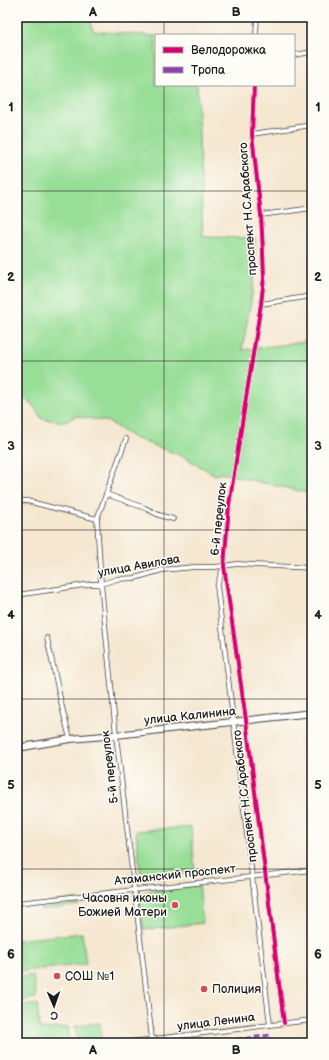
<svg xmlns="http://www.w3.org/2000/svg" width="329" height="1060" font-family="'Balsamiq Sans',sans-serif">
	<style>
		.green { fill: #98de97; stroke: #5a7d5a }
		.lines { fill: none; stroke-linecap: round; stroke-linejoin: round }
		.minor-casing { stroke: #3d3a37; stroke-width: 5.5 }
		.secondary-casing { stroke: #3d3a37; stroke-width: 8 }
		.minor { stroke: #fff; stroke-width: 4 }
		.secondary { stroke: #fff; stroke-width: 6 }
		.quiet { stroke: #8e44ad; stroke-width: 3; stroke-dasharray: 6 3; stroke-linecap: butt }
		.cycleway-casing { stroke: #fdfcf7; stroke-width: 6 }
		.cycleway { stroke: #d6006c; stroke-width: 4 }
		.grid { fill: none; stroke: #1c1c1c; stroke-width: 1; stroke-opacity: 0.55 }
		.poi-dot { fill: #d1495b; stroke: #fdfcf7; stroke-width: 1.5 }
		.labels { text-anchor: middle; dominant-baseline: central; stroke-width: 3; stroke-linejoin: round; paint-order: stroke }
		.street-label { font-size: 12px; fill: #1c1c1c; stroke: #fdfcf7 }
		.poi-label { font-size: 12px; fill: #1c1c1c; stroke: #fdfcf7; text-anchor: start }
		.neatline { fill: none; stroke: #1c1c1c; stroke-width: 1.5 }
		.grid-label { font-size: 13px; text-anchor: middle; font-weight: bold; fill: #1c1c1c }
	</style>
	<rect width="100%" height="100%" fill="#fdfcf7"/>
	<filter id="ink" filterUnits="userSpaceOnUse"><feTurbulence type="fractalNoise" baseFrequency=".025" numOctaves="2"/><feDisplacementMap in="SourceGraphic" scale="8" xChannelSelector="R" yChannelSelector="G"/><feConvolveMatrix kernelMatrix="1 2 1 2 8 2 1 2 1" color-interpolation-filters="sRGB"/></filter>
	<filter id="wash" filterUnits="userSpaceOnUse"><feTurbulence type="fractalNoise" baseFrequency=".012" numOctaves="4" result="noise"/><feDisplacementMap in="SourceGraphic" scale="16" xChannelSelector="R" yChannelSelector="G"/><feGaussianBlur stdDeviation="0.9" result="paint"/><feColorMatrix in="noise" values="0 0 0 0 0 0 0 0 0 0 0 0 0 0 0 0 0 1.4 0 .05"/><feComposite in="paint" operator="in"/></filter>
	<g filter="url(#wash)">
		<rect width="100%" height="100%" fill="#f5e7d0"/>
		<g class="green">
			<polygon points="17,17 90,17 93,31 156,36 156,85 197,85 203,237 255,238 254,284 242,350 312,341 312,494 221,473 215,475 184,457 132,437 109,422 76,416 65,422 42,419 31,403 17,395"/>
			<polygon points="191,827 195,872 141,878 136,831"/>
			<path d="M 199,885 L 203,923 L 144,930 C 143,922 138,905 141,898 C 143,895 145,893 148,891 Z"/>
			<polygon points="76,899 79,902 79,905 41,910 41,907 52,902"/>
			<polygon points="82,933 86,964 17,972 17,940"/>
			<polygon points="33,975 36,998 19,1001 17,978"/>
			<polygon points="37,1004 40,1030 68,1027 69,1040 44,1043 24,1043 20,1006"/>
			<polygon points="100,1023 101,1037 77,1039 75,1026"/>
		</g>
	</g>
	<g filter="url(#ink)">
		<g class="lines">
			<defs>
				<g id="minor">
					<polyline points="256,35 257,17"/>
					<polyline points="294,55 312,52"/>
					<polyline points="254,85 252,134 261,215 263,252 264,278 261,304 229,505 224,566 246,720 284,1023"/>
					<polyline points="252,134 312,125"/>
					<polyline points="261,215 312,208"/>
					<polyline points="261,304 312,296"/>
					<polyline points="126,439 97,519 101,584 116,735 152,1039"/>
					<polyline points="106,494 145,508 159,515 173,519"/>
					<polyline points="17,500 27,501 97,519"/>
					<polyline points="223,568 217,586 270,1025"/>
					<polyline points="17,595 91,584 101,584 117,579 135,578 162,570 195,567 215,567 237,564 312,568"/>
					<polyline points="47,638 62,707 70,739"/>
					<polyline points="17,903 312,870"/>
					<polyline points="17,1012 21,1043"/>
					<polyline points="121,1043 312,1020"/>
				</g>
				<polyline id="secondary" points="17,748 70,739 116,735 312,713"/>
			</defs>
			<use href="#minor" class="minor-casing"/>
			<use href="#secondary" class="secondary-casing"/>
			<use href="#minor" class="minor"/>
			<use href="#secondary" class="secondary"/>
			<polyline class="quiet" points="210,1043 272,1035"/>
			<defs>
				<polyline id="cycleway" points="254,85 252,134 261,215 263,252 264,278 261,304 229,505 224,566 246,720 284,1023"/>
			</defs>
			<use href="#cycleway" class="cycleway-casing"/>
			<use href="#cycleway" class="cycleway"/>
		</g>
	</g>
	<path class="grid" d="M 164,17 L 164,35M 164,85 L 164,1043M 17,191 L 312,191M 17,361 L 312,361M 17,530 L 312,530M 17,699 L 312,699M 17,869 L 312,869"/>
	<g class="poi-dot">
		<circle cx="175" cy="905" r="4"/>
		<circle cx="57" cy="976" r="4"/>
		<circle cx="204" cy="989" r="4"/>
	</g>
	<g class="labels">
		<g class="street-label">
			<text transform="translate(248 209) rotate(-94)">проспект Н.С.Арабского</text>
			<text transform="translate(219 519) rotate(-84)">6-й переулок</text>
			<text transform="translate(139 566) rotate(-10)">улица Авилова</text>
			<text transform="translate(190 716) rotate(-6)">улица Калинина</text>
			<text transform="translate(110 767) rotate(-97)">5-й переулок</text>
			<text transform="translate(245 796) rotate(-97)">проспект Н.С.Арабского</text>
			<text transform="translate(175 875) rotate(-6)">Атаманский проспект</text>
			<text transform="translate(216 1022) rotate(-7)">улица Ленина</text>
		</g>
		<g class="poi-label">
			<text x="167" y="898" text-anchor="end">Часовня иконы<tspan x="167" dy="14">Божией Матери</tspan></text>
			<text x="65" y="976">СОШ №1</text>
			<text x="212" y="989">Полиция</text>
		</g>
	</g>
	<rect width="329" height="1060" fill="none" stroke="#fdfcf7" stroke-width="44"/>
	<rect x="155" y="34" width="140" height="52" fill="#fdfcf7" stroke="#a3a29f"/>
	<rect x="163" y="47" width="20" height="6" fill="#d6006c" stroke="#a3a29f"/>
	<text x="191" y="54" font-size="12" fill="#1c1c1c">Велодорожка</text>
	<rect x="163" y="67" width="20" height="6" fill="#8e44ad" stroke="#a3a29f"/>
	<text x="191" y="74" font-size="12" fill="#1c1c1c">Тропа</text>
	<g transform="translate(54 1006) rotate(178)" stroke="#fdfcf7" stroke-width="3" paint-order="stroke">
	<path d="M0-3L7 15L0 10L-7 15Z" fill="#1c1c1c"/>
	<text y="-6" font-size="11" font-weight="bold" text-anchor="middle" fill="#1c1c1c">С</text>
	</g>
	<rect x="22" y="22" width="285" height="1016" class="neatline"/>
	<g class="grid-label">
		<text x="93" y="16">A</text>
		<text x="236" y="16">B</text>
		<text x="11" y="111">1</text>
		<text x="318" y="111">1</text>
		<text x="11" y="281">2</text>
		<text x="318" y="281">2</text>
		<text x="11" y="450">3</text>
		<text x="318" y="450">3</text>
		<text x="11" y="619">4</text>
		<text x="318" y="619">4</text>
		<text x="11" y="789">5</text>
		<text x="318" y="789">5</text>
		<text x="11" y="958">6</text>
		<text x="318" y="958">6</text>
		<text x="93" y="1054">A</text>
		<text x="236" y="1054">B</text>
	</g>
</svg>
